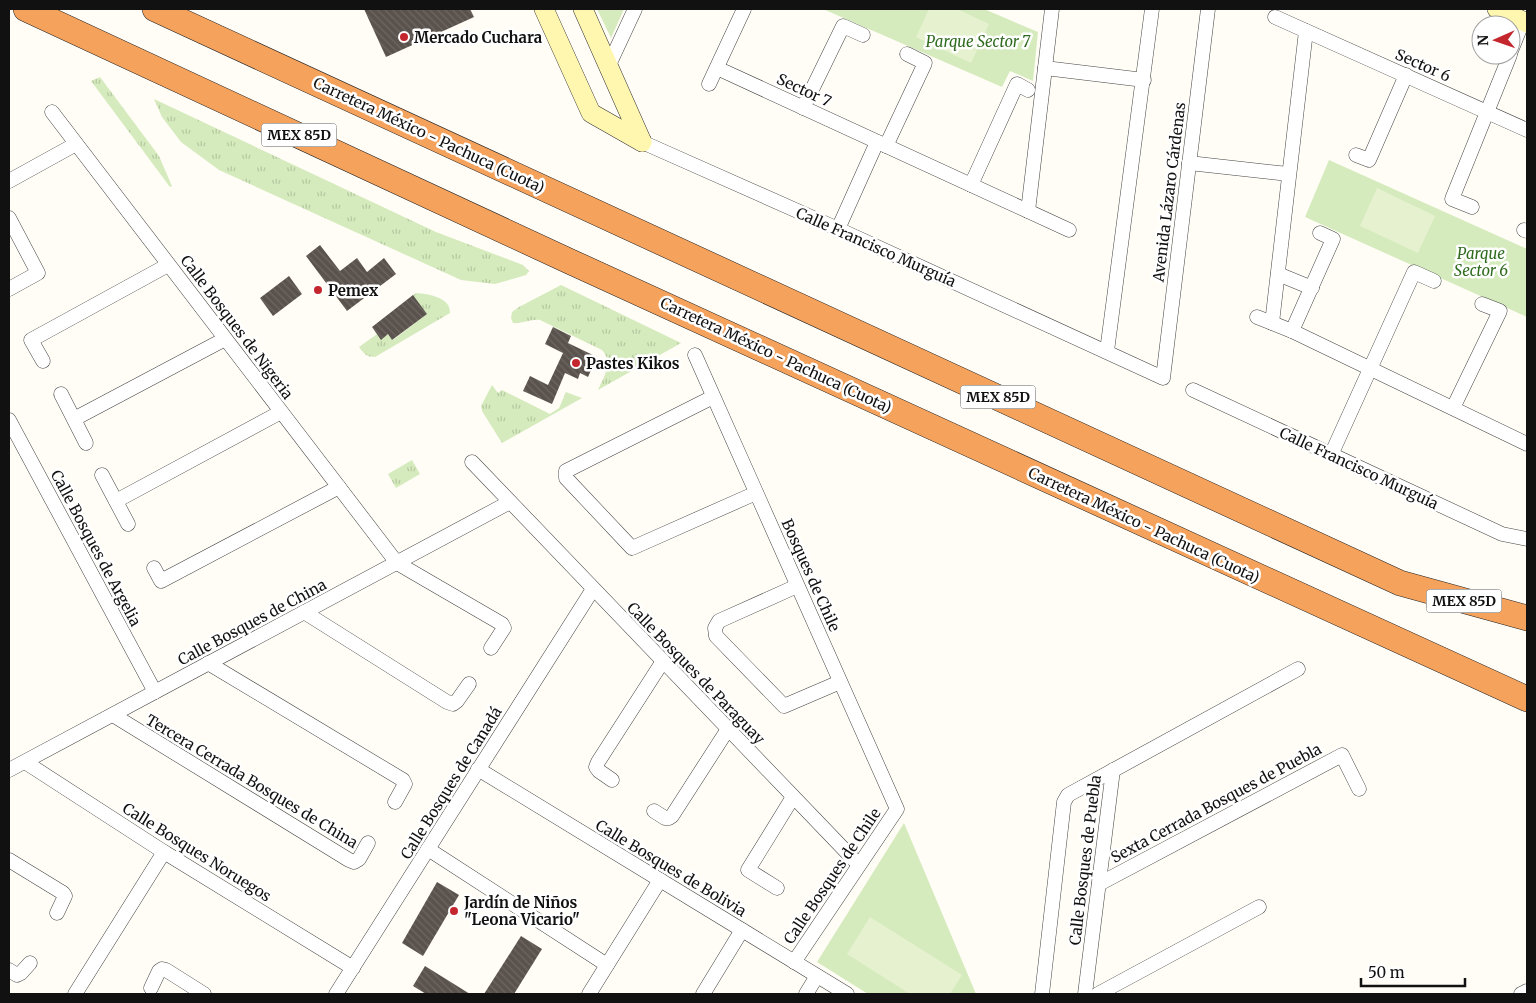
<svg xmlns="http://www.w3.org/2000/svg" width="1536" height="1003" font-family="Merriweather,serif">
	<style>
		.grass { fill: url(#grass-tufts) }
		.park { fill: #d5ebbd }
		.pitch { fill: #e6f2cf }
		.building { fill: url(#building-back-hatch) }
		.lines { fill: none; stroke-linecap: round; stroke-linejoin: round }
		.street-casing { stroke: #444; stroke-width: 15 }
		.secondary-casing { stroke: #333; stroke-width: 20 }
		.highway-casing { stroke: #222; stroke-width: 26 }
		.street { stroke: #fff; stroke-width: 14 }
		.secondary { stroke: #fff6b0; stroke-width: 19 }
		.highway { stroke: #f5a25d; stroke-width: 25 }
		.poi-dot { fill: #c4262e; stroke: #fff; stroke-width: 2 }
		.labels { text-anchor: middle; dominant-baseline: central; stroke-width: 5; stroke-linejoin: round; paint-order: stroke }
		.shield { fill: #fff; stroke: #585858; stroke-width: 1 }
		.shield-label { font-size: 14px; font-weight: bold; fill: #111 }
		.poi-label { font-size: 15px; font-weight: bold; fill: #111; stroke: #fff; text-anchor: start }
		.park-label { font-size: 15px; font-style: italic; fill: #2f6b1f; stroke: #fff }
		.street-label { font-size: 15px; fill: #111; stroke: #fff }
	</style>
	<defs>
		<pattern id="grass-tufts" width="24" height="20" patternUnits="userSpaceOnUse" patternTransform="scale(1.25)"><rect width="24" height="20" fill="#d5ebbd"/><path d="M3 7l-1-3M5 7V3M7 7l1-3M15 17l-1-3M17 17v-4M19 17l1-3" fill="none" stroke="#b6c8a1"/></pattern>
		<pattern id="building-back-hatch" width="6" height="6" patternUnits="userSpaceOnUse" patternTransform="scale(1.25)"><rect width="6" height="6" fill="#5a524d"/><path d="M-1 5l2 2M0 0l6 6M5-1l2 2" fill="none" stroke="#6d6662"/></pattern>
	</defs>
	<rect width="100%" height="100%" fill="#fffdf5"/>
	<g class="grass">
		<polygon points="100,77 159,156 172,186 170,187 91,81"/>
		<polygon points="154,99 436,232 523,265 529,271 526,275 495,284 461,280 219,170 181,142 162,117"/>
		<path d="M 561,285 L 681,343 L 598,390 C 604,376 614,363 602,350 L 540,320 C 530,319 522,324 513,323 L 511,318 L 512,312 L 519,307 Z"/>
		<path d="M 416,293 C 428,294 451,297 450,313 L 375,357 C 367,357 364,354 359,347 L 377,334 L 381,339 L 388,334 L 393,340 L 414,324 L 418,302 L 413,295 Z"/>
		<polygon points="492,385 498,393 502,390 550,414 559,408 566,392 582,398 502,443 482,411 481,406"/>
		<polygon points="412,460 420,474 396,488 388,474"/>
	</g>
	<g class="park">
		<polygon points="597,9 624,9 611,38"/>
		<polygon points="823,9 984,9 1038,32 1033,81 1010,71 1002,87"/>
		<polygon points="1329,160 1527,249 1527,317 1305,217"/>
		<polygon points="904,823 976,994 868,994 817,962"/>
	</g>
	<g class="pitch">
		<polygon points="929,9 957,9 989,24 971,63 916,37"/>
		<polygon points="1377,188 1435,216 1418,253 1360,226"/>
		<polygon points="870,917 962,975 950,994 910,994 847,954"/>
	</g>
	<g class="building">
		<polygon points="364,9 470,9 474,17 386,57"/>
		<polygon points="320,245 340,271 357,258 367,272 384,258 396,274 347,311 306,256"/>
		<polygon points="289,276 302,294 273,316 260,298"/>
		<polygon points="413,295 427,314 392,340 388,334 381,340 372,327"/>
		<polygon points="553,327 571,336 568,343 597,357 588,377 580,373 578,379 565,373 552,404 523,391 530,376 548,385 563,353 545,344"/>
		<polygon points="437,882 459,895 423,956 402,943"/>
		<polygon points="521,936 542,949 514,994 484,994"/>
		<polygon points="425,966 470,994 426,994 413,986"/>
	</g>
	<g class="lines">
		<defs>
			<g id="street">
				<polyline points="1275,17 1527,130"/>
				<polyline points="1511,51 1523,21"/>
				<polyline points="608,67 635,9"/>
				<polyline points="717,68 1069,230"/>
				<polyline points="1045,68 1144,80"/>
				<polyline points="709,84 744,9"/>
				<polyline points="803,108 843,26 863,35"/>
				<polyline points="52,112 397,563 502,624 504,628 491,648"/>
				<polyline points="642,142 838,229 1163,378 1208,9"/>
				<polyline points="886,146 925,63 907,54"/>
				<polyline points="1356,155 1369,160 1406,75"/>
				<polyline points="1189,163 1288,174"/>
				<polyline points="9,181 76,144"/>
				<polyline points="971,185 1017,84 1028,90"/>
				<polyline points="1472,207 1452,199 1510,55"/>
				<polyline points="1028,211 1052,9"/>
				<polyline points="9,218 38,273 9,289"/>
				<polyline points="838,229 877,142"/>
				<polyline points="1524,230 1527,231"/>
				<polyline points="1278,274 1312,288"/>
				<polyline points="1257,317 1292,331 1527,444"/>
				<polyline points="1272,323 1306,31"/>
				<polyline points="1292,331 1333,239 1320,233"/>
				<polyline points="1107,351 1152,9"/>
				<polyline points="695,355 897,809 794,962"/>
				<polyline points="43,361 31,340 168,265"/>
				<polyline points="1193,390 1502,534 1527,539"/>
				<polyline points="61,394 86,443"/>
				<polyline points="713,397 566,471 566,478 632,548 756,493"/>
				<polyline points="1453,408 1500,311 1482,304"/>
				<polyline points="74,419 225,339"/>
				<polyline points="9,420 155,692"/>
				<polyline points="1331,455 1414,272 1434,281"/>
				<polyline points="472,462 859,865"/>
				<polyline points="102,475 128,524"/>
				<polyline points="116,501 281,412"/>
				<polyline points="154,568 161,581 339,487"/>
				<polyline points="797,586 719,621 715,628 716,636 784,706 840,682"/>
				<polyline points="304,612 447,702 453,704 457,701 469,684"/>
				<polyline points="208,663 403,780 405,784 395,802"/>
				<polyline points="113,715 349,860 354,862 359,859 368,843"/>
				<polyline points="25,762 164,852 353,968"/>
				<polyline points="478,769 847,994"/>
				<polyline points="9,770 510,502"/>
				<polyline points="612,780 599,771 596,767 598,762 663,661"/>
				<polyline points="654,811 665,818 669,818 672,816 728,729"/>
				<polyline points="428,849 607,965"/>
				<polyline points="9,860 63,893 65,896 57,913"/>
				<polyline points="1099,884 1342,755 1359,789"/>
				<polyline points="777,888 748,870 793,797"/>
				<polyline points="9,970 17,975 21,973 30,963"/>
				<polyline points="151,988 159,971 162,969 166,970 204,994"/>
				<polyline points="75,994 164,852"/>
				<polyline points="336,994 593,589"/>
				<polyline points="589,994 660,880"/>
				<polyline points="703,994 742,930"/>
				<polyline points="806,994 817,976"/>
				<polyline points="1042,994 1064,802 1068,795 1298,669"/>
				<polyline points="1085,994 1113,770"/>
				<polyline points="1098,994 1259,907"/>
				<polyline points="1521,994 1527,991"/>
			</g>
			<g id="secondary">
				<polyline points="544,9 591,113 642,142"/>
				<polyline points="583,9 642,142"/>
				<polyline points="1497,9 1527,23"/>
			</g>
			<g id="highway">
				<polyline points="26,9 571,262 1527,699"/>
				<polyline points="155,9 1400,583 1527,618"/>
			</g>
		</defs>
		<use href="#street" class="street-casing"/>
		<use href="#secondary" class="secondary-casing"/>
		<use href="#highway" class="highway-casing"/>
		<use href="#street" class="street"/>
		<use href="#secondary" class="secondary"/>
		<use href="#highway" class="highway"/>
	</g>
	<g class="poi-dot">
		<circle cx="404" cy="37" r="5"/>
		<circle cx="318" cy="290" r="5"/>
		<circle cx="576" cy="363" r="5"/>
		<circle cx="454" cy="911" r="5"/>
	</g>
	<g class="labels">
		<g class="shield">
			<rect x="261.5" y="123.5" width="75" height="23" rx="4"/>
			<rect x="960.5" y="385.5" width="75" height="23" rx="4"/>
			<rect x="1426.5" y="589.5" width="75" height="23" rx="4"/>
		</g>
		<g class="shield-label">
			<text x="299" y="135">MEX 85D</text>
			<text x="998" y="397">MEX 85D</text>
			<text x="1464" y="601">MEX 85D</text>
		</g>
		<g class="poi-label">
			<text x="414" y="37">Mercado Cuchara</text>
			<text x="328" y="290">Pemex</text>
			<text x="586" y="363">Pastes Kikos</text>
			<text x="464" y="902">Jardín de Niños<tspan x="464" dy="17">"Leona Vicario"</tspan></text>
		</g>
		<g class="park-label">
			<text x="978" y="41">Parque Sector 7</text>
			<text x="1481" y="253">Parque<tspan x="1481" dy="17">Sector 6</tspan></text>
		</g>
		<g class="street-label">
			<text transform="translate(1423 65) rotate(24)">Sector 6</text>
			<text transform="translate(804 90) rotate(25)">Sector 7</text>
			<text transform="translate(429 135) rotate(25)">Carretera México - Pachuca (Cuota)</text>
			<text transform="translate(1169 192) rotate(-83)">Avenida Lázaro Cárdenas</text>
			<text transform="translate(876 247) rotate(24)">Calle Francisco Murguía</text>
			<text transform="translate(237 327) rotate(53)">Calle Bosques de Nigeria</text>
			<text transform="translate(776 355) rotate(25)">Carretera México - Pachuca (Cuota)</text>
			<text transform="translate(1359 468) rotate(25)">Calle Francisco Murguía</text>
			<text transform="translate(1144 525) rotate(25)">Carretera México - Pachuca (Cuota)</text>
			<text transform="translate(96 548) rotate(62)">Calle Bosques de Argelia</text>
			<text transform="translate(811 575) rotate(66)">Bosques de Chile</text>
			<text transform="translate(252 622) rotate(-28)">Calle Bosques de China</text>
			<text transform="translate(696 673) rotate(46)">Calle Bosques de Paraguay</text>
			<text transform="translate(252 781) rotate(31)">Tercera Cerrada Bosques de China</text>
			<text transform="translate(451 783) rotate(-58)">Calle Bosques de Canadá</text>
			<text transform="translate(1216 803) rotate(-28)">Sexta Cerrada Bosques de Puebla</text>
			<text transform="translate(197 852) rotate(32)">Calle Bosques Noruegos</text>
			<text transform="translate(1085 860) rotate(-83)">Calle Bosques de Puebla</text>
			<text transform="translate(671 868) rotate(31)">Calle Bosques de Bolivia</text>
			<text transform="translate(832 876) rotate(-56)">Calle Bosques de Chile</text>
		</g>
	</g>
	<rect width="1536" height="1003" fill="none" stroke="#111111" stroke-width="20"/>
	<g transform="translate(1496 40) rotate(268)"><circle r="24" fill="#ffffff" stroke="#a0a0a0"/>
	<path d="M0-4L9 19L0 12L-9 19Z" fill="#c4262e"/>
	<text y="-8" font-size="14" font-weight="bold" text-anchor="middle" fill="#111111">N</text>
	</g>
	<path d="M1361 978v8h104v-8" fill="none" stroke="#111111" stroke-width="2.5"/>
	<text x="1368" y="978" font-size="15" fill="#111111" stroke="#ffffff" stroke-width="4" paint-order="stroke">50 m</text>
</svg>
